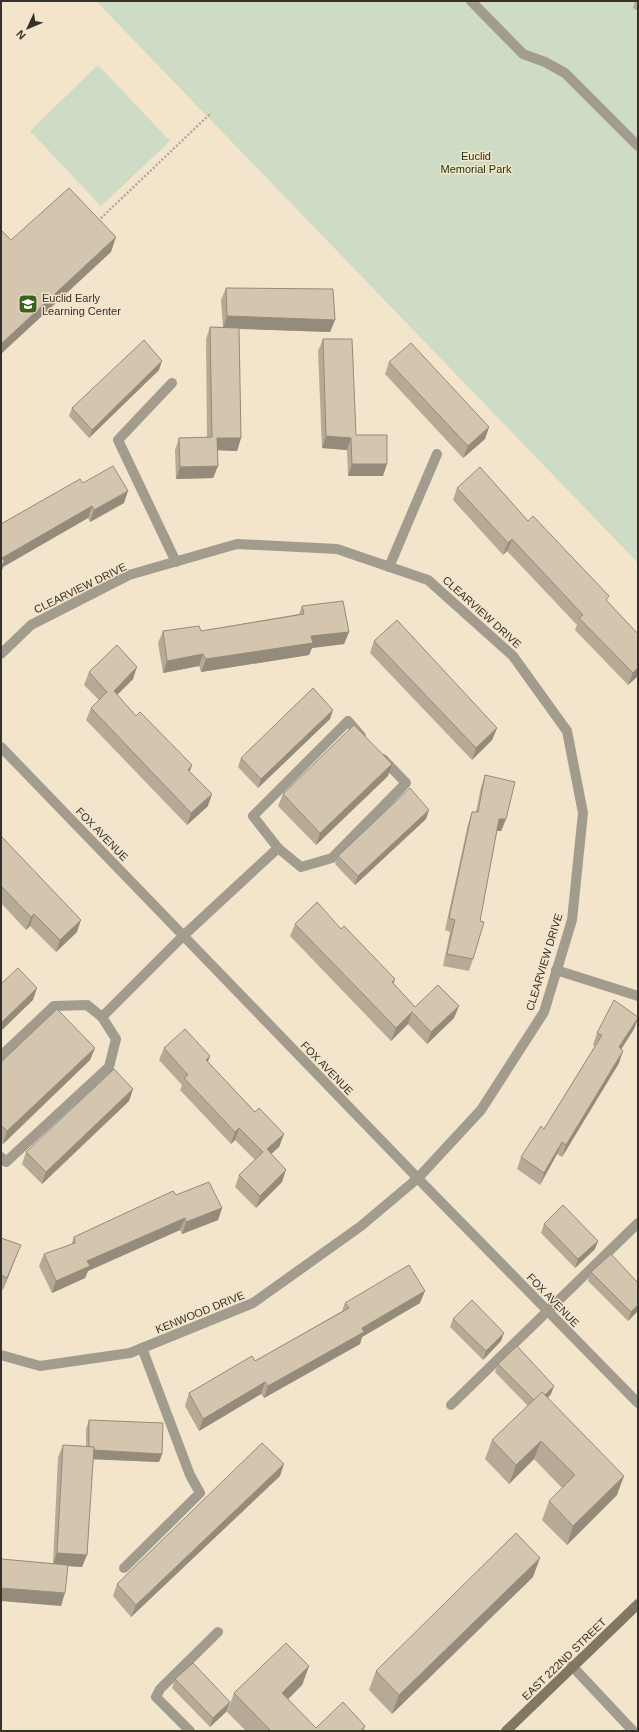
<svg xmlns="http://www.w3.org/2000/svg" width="639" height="1732" font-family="Helvetica,sans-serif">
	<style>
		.green { fill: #cedbc5 }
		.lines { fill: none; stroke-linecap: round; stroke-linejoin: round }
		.path { stroke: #b4a996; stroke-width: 2.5; stroke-dasharray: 2 2; stroke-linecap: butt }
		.lane { stroke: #a29c8e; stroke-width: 10 }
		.street { stroke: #a29c8e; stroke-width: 10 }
		.secondary { stroke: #817864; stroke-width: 10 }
		.wall { fill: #b6aa96 }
		.shaded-wall { fill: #948b7a }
		.building { fill: #d4c6ae; stroke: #948b7a }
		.labels { text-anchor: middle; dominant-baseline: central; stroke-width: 3; stroke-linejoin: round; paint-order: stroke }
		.park-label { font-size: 11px; fill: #1b3102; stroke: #f3e4cc }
		.poi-label { font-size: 11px; fill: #373229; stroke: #f3e4cc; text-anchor: start }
		.street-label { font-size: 11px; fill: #373229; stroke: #f3e4cc }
	</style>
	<rect width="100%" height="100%" fill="#f3e4cc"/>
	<g class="green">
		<polygon points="96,1 638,1 638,563"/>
		<polygon points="98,65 170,141 101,206 30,131"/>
	</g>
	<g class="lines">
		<polyline class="path" points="98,221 211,113"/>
		<g class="lane">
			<polyline points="172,383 118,440 176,562"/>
			<polyline points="389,567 437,454"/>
			<polyline points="278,848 253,816 348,721 361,736"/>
			<polyline points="556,970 638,996"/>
			<polyline points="102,1017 183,936 278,848 301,867 332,858 406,783 383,759"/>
			<polyline points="1,1056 54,1006 87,1005 102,1017 116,1039 109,1067 6,1162 1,1157"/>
			<polyline points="451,1405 638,1223"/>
			<polyline points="124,1568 200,1493 190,1475 142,1348"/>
			<polyline points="190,1731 156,1697 160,1689 218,1632"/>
		</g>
		<g class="street">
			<polyline points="471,1 523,54 545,62 565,73 638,146"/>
			<polyline points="1,654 31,625 129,575 237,544 337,549 428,580 513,656 567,731 583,813 572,920 544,1012 481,1110 418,1178 361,1226 253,1303 130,1353 40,1366 1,1355"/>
			<polyline points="1,747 434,1195 638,1403"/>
			<polyline points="572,1666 633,1731"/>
		</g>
		<polyline class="secondary" points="506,1731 638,1604"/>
	</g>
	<g class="wall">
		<polygon points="635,1 638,1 638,11 633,8"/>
		<polygon points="226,288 335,320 330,332 239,329 241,438 237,451 217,450 218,466 213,478 176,479 175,450 179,438 207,437 206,339 210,327 223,327 221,300"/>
		<polygon points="323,339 356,435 383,476 348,476 347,450 322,448 318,351"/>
		<polygon points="389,362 489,427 485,439 463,458 385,374"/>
		<polygon points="159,370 89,438 69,416 72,408"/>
		<polygon points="83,483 124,503 90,522 88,518 3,567 1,573 1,524"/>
		<polygon points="457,488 528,521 607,601 638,634 638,676 628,685 575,630 577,625 507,551 503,555 453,500"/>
		<polygon points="302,606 349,632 344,644 312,648 309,655 201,672 199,666 163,673 158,643 163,631 201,631 299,614"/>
		<polygon points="374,641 497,728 492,740 472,760 370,653"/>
		<polygon points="89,672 133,679 117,695 136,716 190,772 208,806 187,825 86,720 91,708 99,700 84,685"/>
		<polygon points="330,719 258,788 238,767 241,758"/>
		<polygon points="485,775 506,819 501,831 497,831 480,921 473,959 469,971 443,966 450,932 445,930 468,824 472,812 476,812 481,787"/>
		<polygon points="388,776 316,845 278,806 283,794"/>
		<polygon points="426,819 355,885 335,864 338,856"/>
		<polygon points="1,836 77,932 56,952 30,926 26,930 1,903"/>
		<polygon points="295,924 341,929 395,979 394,984 415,1007 454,1018 427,1044 408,1024 391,1041 290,936"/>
		<polygon points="638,1017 638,1019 634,1029 621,1049 619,1063 562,1157 557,1154 540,1185 517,1169 521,1157 544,1129 595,1046 593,1045 597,1033"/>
		<polygon points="95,1048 90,1060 3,1144 1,1142 1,1062"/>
		<polygon points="164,1048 208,1062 255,1112 284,1134 279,1147 271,1154 282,1182 256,1208 235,1187 239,1175 255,1160 235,1140 231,1144 180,1090 182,1085 159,1060"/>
		<polygon points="133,1089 129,1101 42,1184 22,1164 26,1152"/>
		<polygon points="176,1195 222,1208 218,1220 182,1234 180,1230 88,1271 85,1278 52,1293 39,1266 44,1254 71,1245 74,1237"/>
		<polygon points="544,1224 595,1249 575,1268 541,1233"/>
		<polygon points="1,1238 16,1257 3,1290 1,1289"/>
		<polygon points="591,1272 638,1283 638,1311 628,1321 588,1281"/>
		<polygon points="345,1303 420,1303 362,1337 360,1344 264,1398 261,1394 199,1431 185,1406 189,1393 255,1361 342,1311"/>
		<polygon points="453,1319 501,1341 483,1360 450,1327"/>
		<polygon points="498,1364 551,1394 548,1398 617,1495 567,1545 542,1520 549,1501 562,1488 534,1459 509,1484 485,1459 492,1440 528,1406 495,1372"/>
		<polygon points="89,1420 162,1454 159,1462 93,1459 82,1567 67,1566 61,1606 53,1563 58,1457 63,1445 86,1446 86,1429"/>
		<polygon points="280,1476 131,1617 113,1596 117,1584"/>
		<polygon points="533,1577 392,1714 369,1690 376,1671"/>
		<polygon points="309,1666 302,1685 288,1699 316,1728 365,1726 364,1731 246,1731 227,1712 234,1693"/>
		<polygon points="175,1679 227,1711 210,1727 172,1688"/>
	</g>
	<g class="shaded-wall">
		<polygon points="116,237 111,252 1,354 1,344"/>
		<polygon points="227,316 335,320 330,332 223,328"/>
		<polygon points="162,361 159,370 89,438 92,430"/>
		<polygon points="489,427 485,439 463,458 468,446"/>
		<polygon points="326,436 351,438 347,450 322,448"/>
		<polygon points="217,438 241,438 237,451 212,450"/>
		<polygon points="352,464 387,464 383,476 348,476"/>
		<polygon points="218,466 213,478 176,479 180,467"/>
		<polygon points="128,491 124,503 90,522 94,510"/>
		<polygon points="92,506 88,518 3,567 1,573 1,562 2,558"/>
		<polygon points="512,539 507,551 503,555 508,543"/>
		<polygon points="349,632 344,644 312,648 309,655 201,672 206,659 311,636"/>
		<polygon points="203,654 199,666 163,673 167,661"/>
		<polygon points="137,667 133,679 109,703 114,691"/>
		<polygon points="638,668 638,676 628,685 633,673"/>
		<polygon points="333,710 330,719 258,788 261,779"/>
		<polygon points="497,728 492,740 472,760 476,748"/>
		<polygon points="392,764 388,776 316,845 320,833"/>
		<polygon points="192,765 188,777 188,770"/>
		<polygon points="212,794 208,806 187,825 191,813"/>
		<polygon points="429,810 426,819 355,885 358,876"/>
		<polygon points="499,819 506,819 501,831 495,831"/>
		<polygon points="34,914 30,926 26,930 31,917"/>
		<polygon points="81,920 77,932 56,952 60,940"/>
		<polygon points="37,988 33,1000 1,1031 1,1023"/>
		<polygon points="459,1006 454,1018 427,1044 431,1032"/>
		<polygon points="412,1012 408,1024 391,1041 396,1028"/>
		<polygon points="638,1018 634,1029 615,1059 619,1047"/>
		<polygon points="95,1048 90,1060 3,1144 7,1131"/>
		<polygon points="623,1051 619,1063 562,1157 566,1145"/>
		<polygon points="210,1056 206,1068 206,1060"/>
		<polygon points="133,1089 129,1101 42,1184 46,1172"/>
		<polygon points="239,1128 235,1140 231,1144 235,1132"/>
		<polygon points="284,1134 279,1147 263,1161 267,1149"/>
		<polygon points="562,1142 557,1154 540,1185 544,1173"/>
		<polygon points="286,1170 282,1182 256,1208 260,1196"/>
		<polygon points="222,1208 218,1220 182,1234 186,1222"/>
		<polygon points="185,1218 180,1230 88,1271 85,1278 52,1293 56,1281 87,1261"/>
		<polygon points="598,1241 595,1249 575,1268 578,1259"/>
		<polygon points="21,1245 16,1257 3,1290 7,1278"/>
		<polygon points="425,1291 420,1303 362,1337 360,1344 264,1398 268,1386 362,1328"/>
		<polygon points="638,1305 638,1311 628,1321 631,1312"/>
		<polygon points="504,1333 501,1341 483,1360 486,1351"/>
		<polygon points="265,1382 261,1394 199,1431 203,1419"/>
		<polygon points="554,1386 551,1394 534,1412 537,1403"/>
		<polygon points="541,1441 534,1459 509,1484 516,1465"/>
		<polygon points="89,1450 162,1454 159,1462 86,1459"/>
		<polygon points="284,1464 280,1476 131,1617 136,1605"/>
		<polygon points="624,1476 617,1495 567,1545 573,1526"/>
		<polygon points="57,1553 87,1555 82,1567 53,1565"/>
		<polygon points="540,1558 533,1577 392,1714 399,1695"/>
		<polygon points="1,1588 65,1593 61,1606 1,1601"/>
		<polygon points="309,1666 302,1685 275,1712 282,1693"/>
		<polygon points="230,1702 227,1711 210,1727 213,1718"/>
	</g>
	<g class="building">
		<polygon points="69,188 116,237 1,344 1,230 11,240"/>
		<polygon points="226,288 333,289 335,320 227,316"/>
		<polygon points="210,327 239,328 241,438 217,438 218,466 180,467 179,438 212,437"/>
		<polygon points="323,339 352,339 356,435 387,435 387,464 352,464 351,438 326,436"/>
		<polygon points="144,340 162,361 92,430 72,408"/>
		<polygon points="411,343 489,427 468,446 389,362"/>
		<polygon points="113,466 128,491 94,510 92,506 2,558 5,562 1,564 1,524 80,479 83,483"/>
		<polygon points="480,467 528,521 533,516 609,596 606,600 638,634 638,668 633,673 579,618 583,615 512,539 508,543 457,488"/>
		<polygon points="343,601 349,632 311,636 313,643 206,659 203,654 167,661 163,631 199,626 201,631 304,614 302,606"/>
		<polygon points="397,620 497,728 476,748 374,641"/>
		<polygon points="117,645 137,667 114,691 136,716 140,712 192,765 188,770 212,794 191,813 91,708 107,692 89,672"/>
		<polygon points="313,688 333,710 261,779 241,758"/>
		<polygon points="354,725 392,764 320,833 283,794"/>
		<polygon points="485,775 515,782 506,819 499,819 480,921 484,922 473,959 447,954 455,920 449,918 472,812 478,812"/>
		<polygon points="410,788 429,810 358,876 338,856"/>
		<polygon points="1,836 81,920 60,940 34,914 31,917 1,886"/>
		<polygon points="317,902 341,929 344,926 395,979 392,982 415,1007 438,985 459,1006 431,1032 412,1012 396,1028 295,924"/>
		<polygon points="18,968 37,988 1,1023 1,984"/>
		<polygon points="614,1000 638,1017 638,1018 619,1047 623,1051 566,1145 562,1142 544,1173 521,1157 541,1126 544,1129 602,1035 597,1033"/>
		<polygon points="57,1009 95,1048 7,1131 1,1125 1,1062"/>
		<polygon points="185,1029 210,1056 206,1060 255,1112 259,1108 284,1134 267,1149 286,1170 260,1196 239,1175 263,1152 239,1128 235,1132 184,1078 188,1075 164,1048"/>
		<polygon points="114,1069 133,1089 46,1172 26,1152"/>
		<polygon points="209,1182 222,1208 186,1222 185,1218 87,1261 90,1266 56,1281 44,1254 75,1243 74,1237 173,1191 176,1195"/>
		<polygon points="563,1205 598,1241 578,1259 544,1224"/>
		<polygon points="1,1238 21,1245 7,1278 1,1275"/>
		<polygon points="611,1254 638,1283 638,1305 631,1312 591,1272"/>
		<polygon points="409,1265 425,1291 362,1328 364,1332 268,1386 265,1382 203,1419 189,1393 252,1356 255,1361 349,1308 345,1303"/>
		<polygon points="472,1300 504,1333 486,1351 453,1319"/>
		<polygon points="517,1346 554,1386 545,1395 542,1392 534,1400 498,1364"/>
		<polygon points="542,1392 624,1476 573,1526 549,1501 575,1475 541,1441 516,1465 492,1440"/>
		<polygon points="89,1420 163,1423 162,1454 94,1450 94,1447 89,1447"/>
		<polygon points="262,1443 284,1464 136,1605 117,1584"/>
		<polygon points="63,1445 94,1447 87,1555 57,1553"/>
		<polygon points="516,1533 540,1558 399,1695 376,1671"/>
		<polygon points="1,1559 68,1565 65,1593 1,1588"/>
		<polygon points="286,1643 309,1666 282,1693 316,1728 343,1702 365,1726 361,1731 271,1731 234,1693"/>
		<polygon points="193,1663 230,1702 213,1718 175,1679"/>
	</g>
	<defs>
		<symbol id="school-square" viewBox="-11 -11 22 22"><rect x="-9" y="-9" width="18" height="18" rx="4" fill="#3a621d" stroke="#f3e4cc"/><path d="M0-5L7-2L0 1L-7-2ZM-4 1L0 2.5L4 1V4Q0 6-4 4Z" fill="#fff"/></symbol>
	</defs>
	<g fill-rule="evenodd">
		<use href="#school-square" x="17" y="293" width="22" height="22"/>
	</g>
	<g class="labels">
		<g class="park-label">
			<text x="476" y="156">Euclid<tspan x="476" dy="13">Memorial Park</tspan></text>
		</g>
		<g class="poi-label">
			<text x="42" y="298">Euclid Early<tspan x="42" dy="13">Learning Center</tspan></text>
		</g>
		<g class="street-label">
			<text transform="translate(80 588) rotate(-26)">CLEARVIEW DRIVE</text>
			<text transform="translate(482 612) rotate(42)">CLEARVIEW DRIVE</text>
			<text transform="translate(102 834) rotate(46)">FOX AVENUE</text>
			<text transform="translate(544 962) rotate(-73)">CLEARVIEW DRIVE</text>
			<text transform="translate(327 1068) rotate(46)">FOX AVENUE</text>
			<text transform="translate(553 1300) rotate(46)">FOX AVENUE</text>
			<text transform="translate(200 1312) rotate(-22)">KENWOOD DRIVE</text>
			<text transform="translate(564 1659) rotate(-44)">EAST 222ND STREET</text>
		</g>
	</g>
	<rect width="639" height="1732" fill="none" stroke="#373229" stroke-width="4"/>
	<g transform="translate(28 28) rotate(226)" stroke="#f3e4cc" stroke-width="3" paint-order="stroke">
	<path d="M0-3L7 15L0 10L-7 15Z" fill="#373229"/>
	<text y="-6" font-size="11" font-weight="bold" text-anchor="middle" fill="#373229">N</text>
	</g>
</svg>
